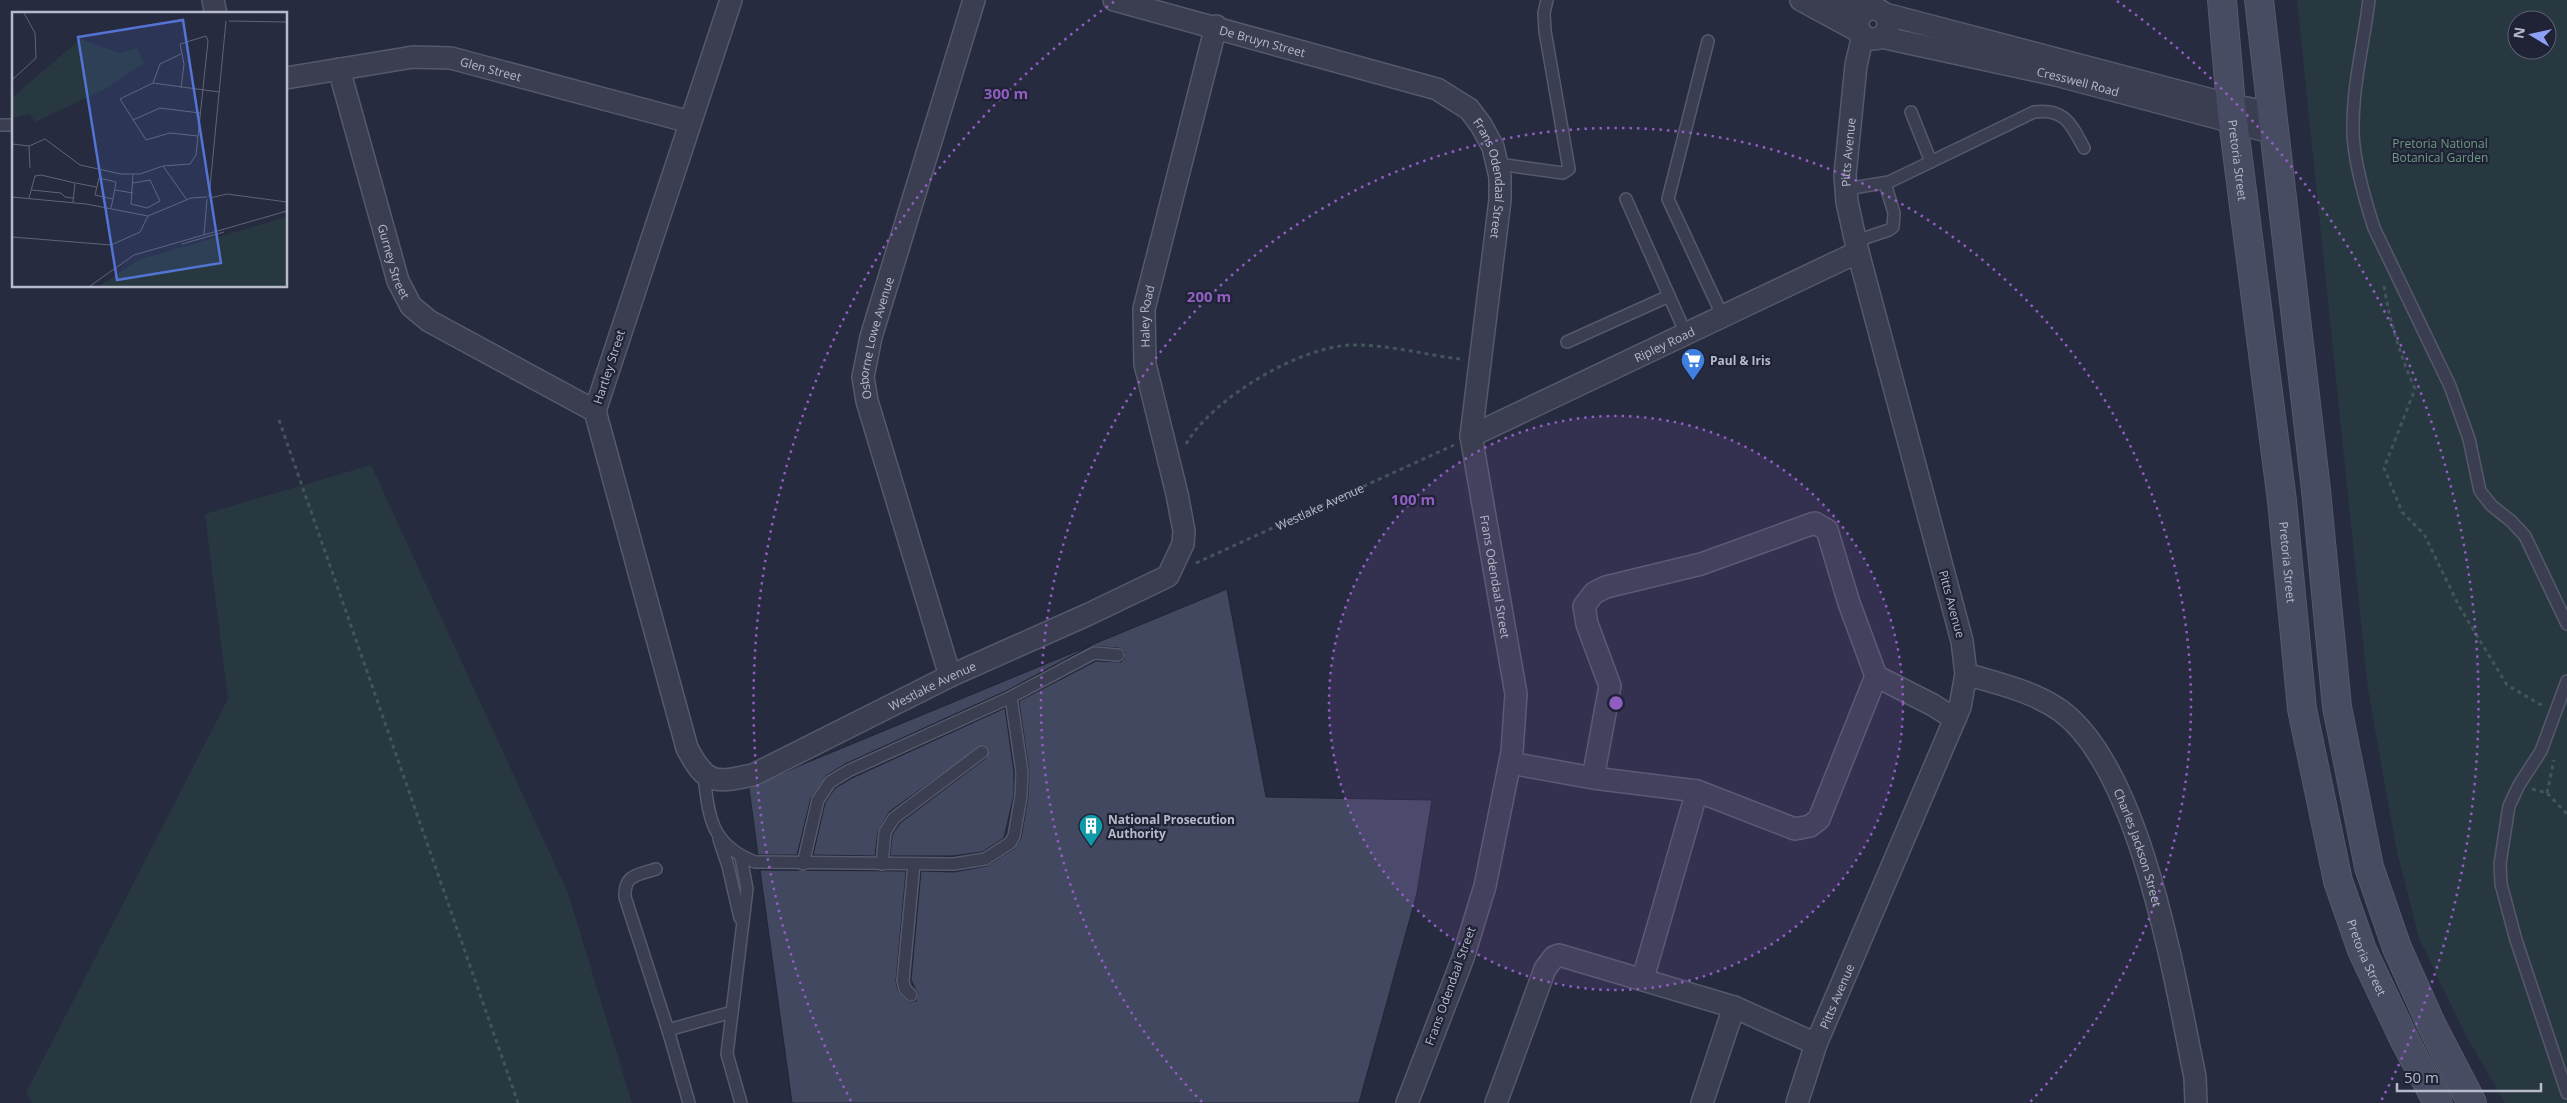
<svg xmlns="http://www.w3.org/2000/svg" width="2567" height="1103" font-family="'Open Sans',sans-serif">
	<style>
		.green { fill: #283841; fill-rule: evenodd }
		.building { fill: #424860; stroke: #212537 }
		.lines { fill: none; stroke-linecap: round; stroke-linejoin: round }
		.lane-casing { stroke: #55596a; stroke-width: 14 }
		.street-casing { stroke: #55596a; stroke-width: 24 }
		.secondary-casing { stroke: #55596a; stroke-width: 30 }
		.path { stroke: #43545b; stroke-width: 3; stroke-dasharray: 4 4; stroke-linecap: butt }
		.lane { stroke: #3a3e50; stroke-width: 11 }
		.street { stroke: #3a3e50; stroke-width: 21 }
		.secondary { stroke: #484c63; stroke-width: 28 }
		.ring { fill: none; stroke: #905ec3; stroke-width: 2.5; stroke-dasharray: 2.5 5 }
		.labels { text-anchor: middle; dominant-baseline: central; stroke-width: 4.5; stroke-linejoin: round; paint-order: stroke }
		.street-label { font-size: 12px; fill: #b6baca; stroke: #1f2335 }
		.park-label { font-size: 12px; fill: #6e9b82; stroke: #1f2335 }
		.poi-label { font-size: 12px; font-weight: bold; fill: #b6baca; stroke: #1f2335; text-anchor: start }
		.inset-road { fill: none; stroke: #606477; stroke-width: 1 }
		.view { fill: #5374d3; fill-opacity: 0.15; stroke: #5374d3; stroke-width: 2.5 }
		.inset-edge { fill: none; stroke: #b6baca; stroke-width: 2.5 }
		.centre { fill: #905ec3; stroke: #1f2335; stroke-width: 2.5 }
		.ring-label { font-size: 15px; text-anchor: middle; font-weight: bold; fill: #905ec3; stroke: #1f2335; stroke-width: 4.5; stroke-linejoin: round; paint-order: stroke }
	</style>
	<rect width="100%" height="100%" fill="#262b40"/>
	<g class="green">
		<path d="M 2297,0 L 2567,0 L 2567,1103 L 2505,1103 L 2465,1034 L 2419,938 L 2397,852 L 2368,690 ZM 2517,20 L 2547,20 L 2547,50 L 2517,50 Z"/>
		<polygon points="371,465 568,893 632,1103 32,1103 26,1093 228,699 205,514"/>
	</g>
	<g class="building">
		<polygon points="1227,589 1266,797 1432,800 1417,893 1359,1103 792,1103 760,870 906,871 896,981 898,991 906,1000 910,1002 916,1001 918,994 911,980 921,871 954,872 987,866 1014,849 1021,838 1028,797 1029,772 1019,701 1096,661 1121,662 1124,659 1125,652 1119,648 1090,646 1008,690 845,764 826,776 811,798 797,855 758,855 749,788 801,765"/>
		<polygon points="1005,708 1014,772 1014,795 1004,838 982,852 953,856 890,856 892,835 900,823 986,758 989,751 982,745 889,812 878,831 875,856 813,855 825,803 835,788 852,778"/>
	</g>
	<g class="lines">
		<defs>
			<g id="lane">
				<path d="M 2369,0 C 2364,42 2353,83 2353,126 C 2352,156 2365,200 2374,228 L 2450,386 L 2469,439 L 2480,491 L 2492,506 L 2511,521 L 2525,536 L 2567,624"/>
				<polyline points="1708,41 1668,199 1723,317"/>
				<polyline points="1911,112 1931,162"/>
				<polyline points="0,125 14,125"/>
				<polyline points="1498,164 1563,173 1569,169 1545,31 1544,13 1547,0"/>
				<path d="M 1846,189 L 1889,182 L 2034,112 C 2065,108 2071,124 2084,148"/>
				<polyline points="1626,199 1686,334"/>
				<polyline points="1856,241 1889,230 1893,227 1894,213 1885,183"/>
				<polyline points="1567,342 1669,296"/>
				<polyline points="2567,681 2541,751 2519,785 2509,806 2500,864 2501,884 2516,940 2567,1093"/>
				<path d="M 704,776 C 709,818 711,845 755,862 L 954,864 L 985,859 L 1010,843 L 1014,836 L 1021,796 L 1022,772 L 1011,697 L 1094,653 L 1118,655"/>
				<polyline points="719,839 728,866 740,918"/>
				<polyline points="741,857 747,889 727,1054 741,1103"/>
				<polyline points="803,864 818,800 830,782 848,771 1011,697"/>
				<polyline points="882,864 885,832 894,818 982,752"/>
				<path d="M 656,869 C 638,875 624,874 625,897 L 668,1030 L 689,1103"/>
				<polyline points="911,995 905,989 903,981 914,864"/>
				<polyline points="668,1030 732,1012"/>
			</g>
			<g id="street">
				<polyline points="213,0 216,14"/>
				<path id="s2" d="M 731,0 L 595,411 L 687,748 C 706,785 715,783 753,775 L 950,676 L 1089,614 L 1168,576 L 1183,544 L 1184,531 L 1177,494 L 1145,364 L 1144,309 L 1216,26"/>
				<path id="s3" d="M 1114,0 L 1437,89 L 1469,109 L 1481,125 L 1493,147 L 1500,177 L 1500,200 L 1471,436 L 1516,694 L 1512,752 L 1485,886 L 1463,958 L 1407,1103"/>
				<polyline points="1801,0 1860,32"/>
				<polyline points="1831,0 1857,4 1867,10"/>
				<circle cx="1873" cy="24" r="15"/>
				<polyline points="1885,14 2231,105 2272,113"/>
				<path id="s4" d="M 1881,37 L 2056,75 L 2274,133"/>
				<path id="s5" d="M 339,69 L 398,281 L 411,306 L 429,321 L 595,411"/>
				<path id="s6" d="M 286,78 L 413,57 L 451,58 L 690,122"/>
				<path id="s7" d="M 1471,436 L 1858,252"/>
				<path id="s8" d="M 1966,674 C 1999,684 2033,691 2061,711 C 2142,771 2175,981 2195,1077 L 2196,1103"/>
				<path id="s9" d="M 950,676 L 867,401 L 863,377 L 871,337 L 974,0"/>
				<polyline points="1876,676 1933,705 1955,719"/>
				<polyline points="1510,763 1593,778 1697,791 1795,829 1810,826 1819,819 1876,676 1849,603 1827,530 1815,523 1806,526 1701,564 1606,587 1594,593 1584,606 1587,624 1610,686 1593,778"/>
				<polyline points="1643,978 1697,791"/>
				<polyline points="1496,1103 1545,969 1554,957 1559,955 1734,1007 1816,1044"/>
				<polyline points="1702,1103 1734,1007"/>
				<path id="s10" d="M 1797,1103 L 1816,1044 L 1960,707 L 1966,674 L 1962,641 L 1858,252 L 1847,202 L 1845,175 L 1856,65 L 1863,35"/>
			</g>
			<g id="secondary">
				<path id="s11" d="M 2222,0 L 2231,105 L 2282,501 L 2302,709 L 2338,881 L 2362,950 L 2405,1041 L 2438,1103"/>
				<polyline points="2259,0 2316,490 2337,707 2369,867 2397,948 2432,1026 2472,1103"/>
			</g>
		</defs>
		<use href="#lane" class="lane-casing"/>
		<use href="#street" class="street-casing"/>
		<use href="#secondary" class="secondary-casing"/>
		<g class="path">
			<path d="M 2384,286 C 2390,323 2400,355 2415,389 L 2384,468 L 2402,512 L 2424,534 L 2459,606 L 2507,685 L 2543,706"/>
			<polyline points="279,420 518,1103"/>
			<path d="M 1186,444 C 1212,399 1298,347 1351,345 C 1385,344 1426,355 1460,359"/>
			<path id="s1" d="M 1196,563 L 1454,445"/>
			<polyline points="2532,789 2547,793 2567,814"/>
			<polyline points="2547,793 2554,760"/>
		</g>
		<use href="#lane" class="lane"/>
		<use href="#street" class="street"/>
		<use href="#secondary" class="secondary"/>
	</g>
	<circle cx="1616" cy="703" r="287" fill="#905ec3" fill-opacity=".12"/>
	<g class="ring">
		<circle cx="1616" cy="703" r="287"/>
		<path d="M1202 1102A575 575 0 1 1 2030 1102"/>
		<path d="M851 1101A862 862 0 0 1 1115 1M2117 1A862 862 0 0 1 2381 1101"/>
	</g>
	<defs>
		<symbol id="supermarket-pin" viewBox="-11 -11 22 30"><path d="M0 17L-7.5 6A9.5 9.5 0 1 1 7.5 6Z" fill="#3f7fe0" stroke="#1f2335"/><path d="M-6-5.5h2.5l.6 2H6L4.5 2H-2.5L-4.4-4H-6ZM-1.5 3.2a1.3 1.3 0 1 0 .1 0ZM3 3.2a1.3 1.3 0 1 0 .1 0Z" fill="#fff"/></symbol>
		<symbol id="building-pin" viewBox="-11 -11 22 30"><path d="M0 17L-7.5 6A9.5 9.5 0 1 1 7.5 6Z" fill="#0f9aa8" stroke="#1f2335"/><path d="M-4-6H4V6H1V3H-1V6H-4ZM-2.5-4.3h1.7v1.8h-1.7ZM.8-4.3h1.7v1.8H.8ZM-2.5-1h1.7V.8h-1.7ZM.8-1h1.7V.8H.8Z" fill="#fff"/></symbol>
	</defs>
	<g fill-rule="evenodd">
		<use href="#supermarket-pin" x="1679" y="346" width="28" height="38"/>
		<use href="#building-pin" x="1077" y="812" width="28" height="38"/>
	</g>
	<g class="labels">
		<g class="street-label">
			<text stroke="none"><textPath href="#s3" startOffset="154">De Bruyn Street</textPath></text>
			<text stroke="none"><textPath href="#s6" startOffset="208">Glen Street</textPath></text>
			<text stroke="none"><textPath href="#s4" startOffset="202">Cresswell Road</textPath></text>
			<text stroke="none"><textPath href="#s10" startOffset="999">Pitts Avenue</textPath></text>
			<text stroke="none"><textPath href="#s11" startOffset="161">Pretoria Street</textPath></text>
			<text stroke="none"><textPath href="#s3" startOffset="448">Frans Odendaal Street</textPath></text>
			<text stroke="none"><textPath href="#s5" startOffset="200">Gurney Street</textPath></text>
			<text stroke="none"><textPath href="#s2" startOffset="1592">Haley Road</textPath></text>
			<text stroke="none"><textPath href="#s9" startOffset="352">Osborne Lowe Avenue</textPath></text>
			<text stroke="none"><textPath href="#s7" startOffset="214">Ripley Road</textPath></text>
			<text transform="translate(609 367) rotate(-72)">Hartley Street</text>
			<text stroke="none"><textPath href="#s1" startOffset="136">Westlake Avenue</textPath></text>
			<text stroke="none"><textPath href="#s11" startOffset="566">Pretoria Street</textPath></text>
			<text stroke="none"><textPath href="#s3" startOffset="852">Frans Odendaal Street</textPath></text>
			<text transform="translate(1952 604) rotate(75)">Pitts Avenue</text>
			<text stroke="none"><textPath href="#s2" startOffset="1064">Westlake Avenue</textPath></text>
			<text stroke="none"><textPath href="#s8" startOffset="262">Charles Jackson Street</textPath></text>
			<text stroke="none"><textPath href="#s11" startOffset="971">Pretoria Street</textPath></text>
			<text transform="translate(1450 986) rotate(-70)">Frans Odendaal Street</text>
			<text stroke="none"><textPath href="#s10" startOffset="114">Pitts Avenue</textPath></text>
		</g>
		<g class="park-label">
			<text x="2440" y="143">Pretoria National<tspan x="2440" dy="14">Botanical Garden</tspan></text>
		</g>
		<g class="poi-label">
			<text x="1710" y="360">Paul &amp; Iris</text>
			<text x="1108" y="819">National Prosecution<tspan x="1108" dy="14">Authority</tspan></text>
		</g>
	</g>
	<g transform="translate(12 12)">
		<rect width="275" height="275" fill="#262b40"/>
		<path d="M 68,27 L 108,41 L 125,36 L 132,51 L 95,76 L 23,110 L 18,102 L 0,106 L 0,86 ZM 275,205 L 275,274 L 88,274 L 126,248 Z" fill="#283841"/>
		<path class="inset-road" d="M 217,9 L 275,10M 0,68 L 24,46 L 23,21 L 12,1M 141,71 L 148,52 L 169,42M 121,108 L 148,96 L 188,101M 186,124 L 158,121 L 134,128 L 108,87 L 141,71 L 207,80M 0,132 L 17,134 L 33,127 L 68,153 L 109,162 L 128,162 L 151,154 L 178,152 L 184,143 L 196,29 L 194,24 L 168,32 L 172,52 L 169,76M 17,134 L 18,156M 151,154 L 175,188M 64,171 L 84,175M 121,171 L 138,168 L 148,189 L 135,196 L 119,192 L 121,163M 20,178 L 49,181 L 53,185 L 61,186M 103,178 L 121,181M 0,185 L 74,192 L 136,204 L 179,186 L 195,185M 197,185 L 214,9M 17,186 L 23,164 L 29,163 L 63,171 L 61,190M 198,186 L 215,182 L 275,190M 99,196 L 101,187 L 104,170 L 87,166 L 83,183 L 101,187M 192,223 L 195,187M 0,225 L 99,233 L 128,220 L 136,204M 170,232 L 212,220M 78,274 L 122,243 L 275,199"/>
		<path class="view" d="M 171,8 L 209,251 L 105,268 L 66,25 Z"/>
		<rect width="275" height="275" class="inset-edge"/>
	</g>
	<circle cx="1616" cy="703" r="8" class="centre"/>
	<g class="ring-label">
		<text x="1006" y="99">300 m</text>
		<text x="1209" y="302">200 m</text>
		<text x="1413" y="505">100 m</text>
	</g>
	<g transform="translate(2532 35) rotate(279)"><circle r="24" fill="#1f2335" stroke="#5b5f71"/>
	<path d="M0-4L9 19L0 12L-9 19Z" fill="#8fa0f7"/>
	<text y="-8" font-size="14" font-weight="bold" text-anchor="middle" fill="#b6baca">N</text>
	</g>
	<path d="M2397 1083v8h144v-8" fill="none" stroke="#b6baca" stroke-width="2.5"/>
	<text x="2404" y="1083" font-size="15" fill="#b6baca" stroke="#1f2335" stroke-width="4" paint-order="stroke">50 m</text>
</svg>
